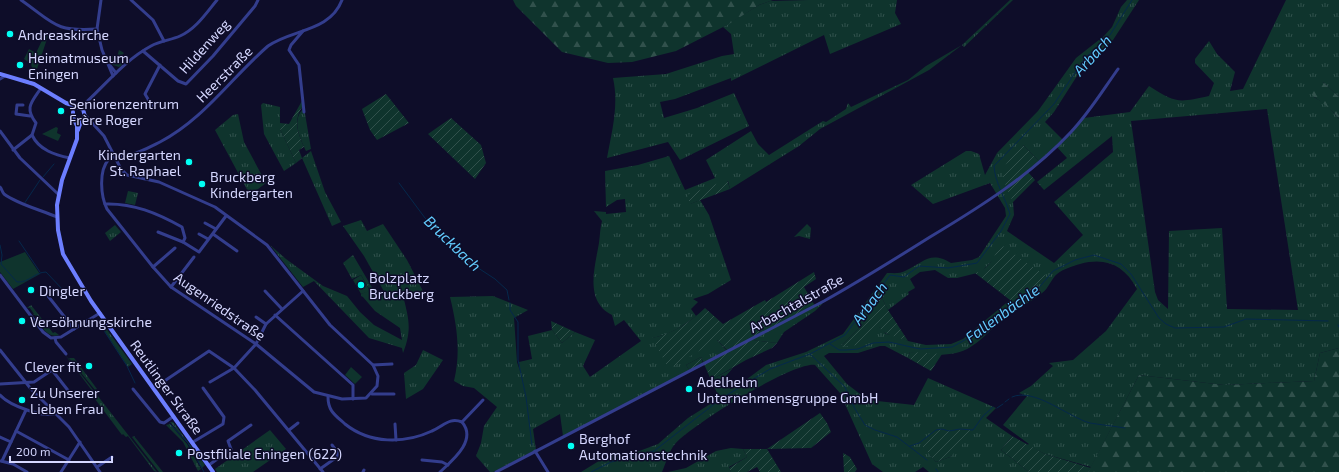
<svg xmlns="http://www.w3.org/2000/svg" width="1339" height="472" font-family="'Exo 2',sans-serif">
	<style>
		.grass { fill: url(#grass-tufts); fill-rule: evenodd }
		.forest { fill: url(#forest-firs) }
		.park { fill: #0f342d }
		.garden { fill: url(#garden-furrows) }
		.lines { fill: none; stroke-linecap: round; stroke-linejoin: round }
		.stream { stroke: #05284b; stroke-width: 1 }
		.street { stroke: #333d8d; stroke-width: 3 }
		.secondary { stroke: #6c7eff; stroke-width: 4 }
		.poi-dot { fill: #01fff4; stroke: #0e0d29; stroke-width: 1.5 }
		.labels { text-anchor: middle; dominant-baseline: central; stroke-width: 3; stroke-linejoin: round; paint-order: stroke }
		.poi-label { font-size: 14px; fill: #d5d7ff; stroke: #0e0d29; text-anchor: start }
		.street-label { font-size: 14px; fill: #d5d7ff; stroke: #0e0d29 }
		.water-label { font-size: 15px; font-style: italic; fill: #63cdff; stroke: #0e0d29 }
	</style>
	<defs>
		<pattern id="grass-tufts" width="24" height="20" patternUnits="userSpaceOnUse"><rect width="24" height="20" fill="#0f342d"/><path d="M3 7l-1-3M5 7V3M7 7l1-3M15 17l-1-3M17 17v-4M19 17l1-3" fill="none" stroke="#31514c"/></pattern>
		<pattern id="forest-firs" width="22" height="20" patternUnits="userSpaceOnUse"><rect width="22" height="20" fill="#0f342d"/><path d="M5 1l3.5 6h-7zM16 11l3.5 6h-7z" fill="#31514c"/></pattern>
		<pattern id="garden-furrows" width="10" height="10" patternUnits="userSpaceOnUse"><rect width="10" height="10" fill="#0f342d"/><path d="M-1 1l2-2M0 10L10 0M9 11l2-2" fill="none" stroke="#31514c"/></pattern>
	</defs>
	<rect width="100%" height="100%" fill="#0e0d29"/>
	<g class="grass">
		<path d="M 809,0 L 897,0 L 895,13 L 901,24 L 830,54 L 824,35 L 731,81 L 731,78 L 675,99 L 660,102 L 664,118 L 697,108 L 734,93 L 749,126 L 680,160 L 668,142 L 607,158 C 612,131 619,105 613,78 L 666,74 L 722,56 L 734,54 L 731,34 L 723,27 L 759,5 L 770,1 Z"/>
		<path d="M 1010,0 L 1013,0 L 964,47 L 962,45 L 929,70 L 820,129 L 799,146 L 730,189 L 728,181 L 690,204 L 700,200 L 709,215 L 731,280 L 708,294 L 693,299 L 698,302 L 691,309 L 696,316 C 682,327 670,334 653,338 L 716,339 L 728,352 L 704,364 L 701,357 L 686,365 L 690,371 L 563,436 L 560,414 L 533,429 L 536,450 L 493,472 L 490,472 L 476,456 L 481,443 L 484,426 L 497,407 L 474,388 L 463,386 L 454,381 C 461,352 457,326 450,297 L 493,296 L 528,310 L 514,318 L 517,362 L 520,371 L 519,362 L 532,359 L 528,336 L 552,330 L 562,343 L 575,332 L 595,340 L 583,366 L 590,377 L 641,341 L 624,320 L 615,326 L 612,315 C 584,301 595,267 599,243 C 600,236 600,228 602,221 L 594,211 L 606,212 L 606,214 L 626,212 L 625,199 L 617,200 L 606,207 L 605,171 L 638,165 L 669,156 L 685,190 L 715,178 L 706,160 L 751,131 L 758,144 L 769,155 L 823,121 L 826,122 L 846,109 L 848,103 L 851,107 L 908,80 L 926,66 L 962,45 Z"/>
		<path d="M 1127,0 L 1139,0 L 1113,40 L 1089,62 L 1077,76 L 1054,112 L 1045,122 L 1063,140 L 1084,118 L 1130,112 L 1149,86 C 1175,103 1178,103 1209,96 L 1214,83 L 1195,63 L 1195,59 L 1209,41 L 1217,54 L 1235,72 L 1230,91 L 1243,89 L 1286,0 L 1339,0 L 1339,97 L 1323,82 L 1314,97 L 1327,105 L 1339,119 L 1339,348 L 1320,353 L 1314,381 L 1224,385 L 1139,375 L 1091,467 L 1045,454 L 1027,445 L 1029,444 L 1003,425 L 1027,396 L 1019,393 L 1031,386 L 1053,366 L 1049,363 L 1073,360 L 1106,331 L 1137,289 C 1124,265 1106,257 1080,264 C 1073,266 1063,269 1057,274 C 1051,279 1049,288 1042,293 C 1031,302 1018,308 1007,316 C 991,328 976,349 956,353 C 943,356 923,355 910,352 L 908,358 L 885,346 L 880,346 L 858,353 L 829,353 L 824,356 L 847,384 L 868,400 L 914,405 L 928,378 L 996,408 L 986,418 L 1012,436 L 1001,450 L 1029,472 L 929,472 L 923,467 L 915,472 L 883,472 L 872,464 L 840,393 L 815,365 C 794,361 690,426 675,444 C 669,451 666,463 662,472 L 581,472 L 607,456 L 634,453 L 658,444 L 688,418 L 715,401 L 718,395 L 711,380 L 733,368 L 723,379 L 730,389 L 739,385 L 766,365 L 806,352 L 843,334 L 887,273 C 893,273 900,274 905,271 C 923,263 930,250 951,263 L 972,260 L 979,257 L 1006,216 L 1005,208 L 990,183 L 933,204 L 911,185 L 966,151 L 971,151 L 979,154 L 985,175 L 997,153 L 1038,111 L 1076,58 L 1104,36 L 1112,27 L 1121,7 ZM 1267,109 L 1298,310 L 1227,309 L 1222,228 L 1169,231 L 1168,309 L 1158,300 L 1155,292 L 1131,121 ZM 1112,136 L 1113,152 L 1054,202 L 1083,235 L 1054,263 L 1007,231 L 1014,215 L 1013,202 L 1023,145 L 1039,161 L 1056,146 L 1067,158 L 1037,182 L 1044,190 ZM 992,261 L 1031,291 L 1011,299 L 963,339 L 951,344 L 926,345 L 908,341 L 895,335 L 886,334 L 880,327 L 841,346 L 863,324 L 881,296 L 888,310 L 909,294 L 908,292 L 915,288 L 910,279 L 920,272 L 935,270 L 948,278 L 957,278 L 981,272 ZM 942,429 C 952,432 961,429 971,431 L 950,457 L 936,462 L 920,442 L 936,430 Z"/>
		<polygon points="119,50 124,53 118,59 122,65 119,67 113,65 107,55 117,57"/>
		<polygon points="263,103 280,107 280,129 296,163 284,171 264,134 261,105"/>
		<path d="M 304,108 L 311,149 L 306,151 C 300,138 291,119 304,108 Z"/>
		<polygon points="238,114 244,142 266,183 250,195 215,130 233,115"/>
		<polygon points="311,151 325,192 341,222 332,226 302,158"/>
		<polygon points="128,191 138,193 135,205 125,203"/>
		<path d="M 361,220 L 367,231 L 383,224 L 407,260 L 425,295 L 406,293 L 394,295 L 403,296 C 409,319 412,330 403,353 L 402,348 L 369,338 L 314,281 L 303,287 L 270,245 L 286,259 L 323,286 L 347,296 L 360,312 L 374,325 L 402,340 L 400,328 L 375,311 L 363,297 L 361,296 L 361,294 L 370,290 L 361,275 L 352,279 L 343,263 L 353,255 L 377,296 L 386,295 L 364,256 L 343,226 Z"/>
		<polygon points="807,224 811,228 810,239 799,236 794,237"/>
		<polygon points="115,225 121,232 110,241 105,233"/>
		<polygon points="826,300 815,311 784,332 777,343 752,340"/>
		<path d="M 31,305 L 53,333 L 55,332 L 59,335 C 52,337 48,334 43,329 L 45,327 L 41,323 L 39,324 L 40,321 L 35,315 L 33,315 L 34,314 L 30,308 L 27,308 Z"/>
		<polygon points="100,320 132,364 128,367 98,321"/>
		<polygon points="423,350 443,360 423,389 406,399 404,373 416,365"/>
		<polygon points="66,356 69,359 157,472 154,471 128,436 126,437 123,434 122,435 95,399 93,392"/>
		<polygon points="69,358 74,358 97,389 95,390"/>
		<polygon points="170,422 173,422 205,465 202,468 188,443"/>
		<polygon points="170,424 187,444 201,469 198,471 183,442 166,425"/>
		<polygon points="270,430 286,449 253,472 217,472 215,469"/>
		<polygon points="134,436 163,472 159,472 132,437"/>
		<polygon points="731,448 743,449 747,457 729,467 731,472 668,472 686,468 716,451"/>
	</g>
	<g class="forest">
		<polygon points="513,0 773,0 759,5 729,24 676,51 632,62 608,63 562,52 516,6"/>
		<path d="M 1323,82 L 1339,97 L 1339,119 C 1330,106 1317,100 1306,90 L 1312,85 Z"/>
		<polygon points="1339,348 1339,472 1088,472 1139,375 1224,385 1314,381 1320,353"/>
	</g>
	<g class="park">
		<polygon points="45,34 48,36 37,69 32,68 31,64 24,59 29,49 36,53"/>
		<polygon points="56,127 58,128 57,133 61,135 58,141 42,134"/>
		<polygon points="25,252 40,274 13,289 0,272 0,262"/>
		<polygon points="361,275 370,291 361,294 353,280"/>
		<polygon points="351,367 362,377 355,384 345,375"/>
	</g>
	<g class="garden">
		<polygon points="386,94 409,123 377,140 370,130 362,109"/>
		<path d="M 303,99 C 304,108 300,108 298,116 C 295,126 300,138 304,147 L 299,150 L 302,158 L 296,163 L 280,129 L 280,123 L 289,124 Z"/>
		<polygon points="451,118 481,145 486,163 475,179 428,134"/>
		<path d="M 1023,145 L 1039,161 L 1027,171 L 1035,180 L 1013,202 C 998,170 999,170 1023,145 Z"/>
		<polygon points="727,180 730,189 690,204 687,195"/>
		<path d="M 1000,244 L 1046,276 L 1031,291 L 1010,300 L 975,273 C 989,270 995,256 1000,244 Z"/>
		<path d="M 814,272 L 816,279 L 804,287 L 815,306 L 753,340 L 777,343 L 772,348 L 746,360 L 711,380 L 704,364 L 690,371 L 686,365 L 701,357 L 703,364 L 728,351 L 717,340 L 669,369 L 652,338 C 674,333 689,323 705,308 L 723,324 L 765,300 L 766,302 Z"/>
		<path d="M 881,296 L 888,310 L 908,341 C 899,337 888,336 881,330 L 880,327 L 857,345 L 840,347 L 863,324 Z"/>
		<polygon points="551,321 575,332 562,343 552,330"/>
		<polygon points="910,352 942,354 931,371 908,358"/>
		<polygon points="820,413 827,423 831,432 811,448 767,449 781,472 760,472 757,467 747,472 731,472 729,468 747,457 743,449 767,449"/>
		<path d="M 942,429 C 953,432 964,428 975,431 L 950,457 L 936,462 L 919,442 L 936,430 Z"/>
		<polygon points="1012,436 1045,454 1091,468 1088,472 1029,472 1001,450"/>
		<polygon points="843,453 850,457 857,469 855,472 844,472"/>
	</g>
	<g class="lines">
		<g class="stream">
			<polyline points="43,177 54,164"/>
			<polyline points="399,183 425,218 466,260 495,279 507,290 509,300"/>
			<polyline points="24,204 40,180"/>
			<polyline points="19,241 40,272"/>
			<path d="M 0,245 L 2,255 L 1,264 L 17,282 C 29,283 35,272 46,272 L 65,292"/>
			<polyline points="510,303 510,310 518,322 518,360 526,397 532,445"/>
			<polyline points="97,320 127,366 135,383"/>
			<polyline points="1338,325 1339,327"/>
			<polyline points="830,344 839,350 846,350 858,349 873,343 889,342 920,349 952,347 974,335 1037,290 1053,271 1075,260 1094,255 1121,264 1131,274 1159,318 1166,324 1175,328 1224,327 1246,319 1328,321"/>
			<polyline points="810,354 845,387 855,409 865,425 875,430 897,437 927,460"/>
			<path d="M 1012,397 C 1034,387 1068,417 1090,423 C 1102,425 1113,426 1125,428"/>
			<polyline points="1005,402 1009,399"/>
			<polyline points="997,408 1003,404"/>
			<polyline points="170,424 188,443 204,472"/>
			<polyline points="910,446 919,443 936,430 942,429 949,431 960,429 973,430 983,416 993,407"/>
			<polyline points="936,469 938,472"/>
			<path d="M 591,472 L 611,462 L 654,451 L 722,398 L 770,369 L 810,354 L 845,335 L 890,275 L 904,277 L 919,266 L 948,268 L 977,263 L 1001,231 L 1010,214 C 1005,197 995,183 994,166 L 1054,104 L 1085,58 L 1110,35 L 1132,0"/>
		</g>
		<g class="street">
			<path d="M 21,0 C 54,23 54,32 97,29"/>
			<polyline points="101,0 97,29 102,50 113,76"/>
			<polyline points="131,0 153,20 164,41"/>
			<polyline points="303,31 291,45 289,50 299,65 304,112"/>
			<polyline points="143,51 178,81 186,84 213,56 255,6 258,0"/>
			<polyline points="108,63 116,73"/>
			<polyline points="0,79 5,76"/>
			<path d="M 41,88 C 32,102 24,107 36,123 L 32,135 C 39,150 55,155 70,158"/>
			<polyline points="23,105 17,105 16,114 30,116"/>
			<polyline points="152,106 145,94 160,65"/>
			<path d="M 80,108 C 103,88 123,61 151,46 C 160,41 171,40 180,36 C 196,29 207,12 217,0"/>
			<path d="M 85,115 L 104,136 L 121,169 L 127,175 L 159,182 L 215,207 L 267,245 L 330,325 L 373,365 L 378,376 L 377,386 L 366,398 L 342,399 L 314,392 L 256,344 L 171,287 L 153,267 L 107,209 C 101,197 98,171 109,159 C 114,155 121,157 127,156 C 139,153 150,147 160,142 C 204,119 231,78 268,46 C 292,29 330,32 342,0"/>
			<polyline points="0,131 20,158 58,194"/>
			<polyline points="13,150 32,135"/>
			<path d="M 0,187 C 2,189 2,192 4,194 C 17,204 41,210 57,217"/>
			<path d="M 105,204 C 133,203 157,213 182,227 L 185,238 L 183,242 L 199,252 L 226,216"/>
			<polyline points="205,223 216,229"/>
			<polyline points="158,232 183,242"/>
			<polyline points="199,234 208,239"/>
			<polyline points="213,234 237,251"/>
			<polyline points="153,267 175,248"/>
			<polyline points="0,275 43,332 51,338 61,337 100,313"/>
			<polyline points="171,287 194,257"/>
			<polyline points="265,291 282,309"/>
			<polyline points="48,296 74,329"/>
			<polyline points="275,315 353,385 353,399"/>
			<polyline points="256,317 266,324"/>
			<polyline points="55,338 56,342 66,354"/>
			<polyline points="0,350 31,389 69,427 100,472"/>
			<polyline points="373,365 392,364"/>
			<polyline points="210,382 234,368 256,344 266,324 303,291"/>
			<polyline points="0,384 34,382 52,370 70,393"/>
			<polyline points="154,388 209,351 234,368 255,390 323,472"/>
			<polyline points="133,389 160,422 164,423 174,416"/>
			<polyline points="372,394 394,394"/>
			<path d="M 0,395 C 9,405 44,419 57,413"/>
			<path d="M 328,397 C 328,411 335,415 345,424 C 370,444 404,444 432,431 C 444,426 449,417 462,422 C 477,440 454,459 440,472"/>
			<polyline points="462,422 483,400"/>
			<polyline points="395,424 396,440"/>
			<polyline points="289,430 298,423"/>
			<polyline points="16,431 69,460"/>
			<polyline points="0,437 11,442"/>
			<polyline points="193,442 223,424 224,417 203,388"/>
			<polyline points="535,451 548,472"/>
			<polyline points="422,460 442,462 448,465"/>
			<polyline points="1,461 13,464 27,472"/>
			<polyline points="2,461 26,410"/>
			<polyline points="209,465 231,449 228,441 251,425"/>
			<polyline points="97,467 112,457"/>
			<polyline points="320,469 337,457 338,453 332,445"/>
			<polyline points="61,472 80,442"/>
			<polyline points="363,472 364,470"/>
			<path d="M 496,472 L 824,301 C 860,281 895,259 930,237 C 980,207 1031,175 1071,132 C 1089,113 1103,90 1118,69"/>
		</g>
		<g class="secondary">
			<polyline points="0,74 34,84 66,103 83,109 85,117 81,121 78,130"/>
			<polyline points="73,112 73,117 77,126 77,139 62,180 57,205 58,230 63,254 91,301 213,472"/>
		</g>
	</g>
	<g class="poi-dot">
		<circle cx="10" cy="34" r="4"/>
		<circle cx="20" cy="65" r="4"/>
		<circle cx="61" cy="111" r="4"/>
		<circle cx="189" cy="162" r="4"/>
		<circle cx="202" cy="184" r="4"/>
		<circle cx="361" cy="285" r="4"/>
		<circle cx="31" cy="290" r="4"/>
		<circle cx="22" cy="321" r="4"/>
		<circle cx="89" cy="366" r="4"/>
		<circle cx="689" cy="389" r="4"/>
		<circle cx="22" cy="400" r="4"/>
		<circle cx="571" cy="446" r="4"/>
		<circle cx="179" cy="453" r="4"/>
	</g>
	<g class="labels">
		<g class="poi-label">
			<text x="18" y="34">Andreaskirche</text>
			<text x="28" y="57">Heimatmuseum<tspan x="28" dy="16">Eningen</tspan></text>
			<text x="69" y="103">Seniorenzentrum<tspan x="69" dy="16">Frère Roger</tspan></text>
			<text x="181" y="154" text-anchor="end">Kindergarten<tspan x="181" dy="16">St. Raphael</tspan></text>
			<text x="210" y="176">Bruckberg<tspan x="210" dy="16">Kindergarten</tspan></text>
			<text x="369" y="277">Bolzplatz<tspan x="369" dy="16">Bruckberg</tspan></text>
			<text x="39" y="290">Dingler</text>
			<text x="30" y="321">Versöhnungskirche</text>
			<text x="81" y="366" text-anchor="end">Clever fit</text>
			<text x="697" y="381">Adelhelm<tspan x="697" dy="16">Unternehmensgruppe GmbH</tspan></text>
			<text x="30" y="392">Zu Unserer<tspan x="30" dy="16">Lieben Frau</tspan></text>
			<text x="579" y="438">Berghof<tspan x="579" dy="16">Automationstechnik</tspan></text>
			<text x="187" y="453">Postfiliale Eningen (622)</text>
		</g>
		<g class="street-label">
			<text transform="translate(204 46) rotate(-48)">Hildenweg</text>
			<text transform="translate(224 74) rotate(-45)">Heerstraße</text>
			<text transform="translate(796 303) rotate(-29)">Arbachtalstraße</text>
			<text transform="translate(220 306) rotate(35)">Augenriedstraße</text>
			<text transform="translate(167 387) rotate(54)">Reutlinger Straße</text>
		</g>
		<g class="water-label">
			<text transform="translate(1092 55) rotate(-48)">Arbach</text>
			<text transform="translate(453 243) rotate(44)">Bruckbach</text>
			<text transform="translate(869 303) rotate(-54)">Arbach</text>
			<text transform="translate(1002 313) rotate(-36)">Fallenbächle</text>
		</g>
	</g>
	<path d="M10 456v6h102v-6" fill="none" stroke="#d5d7ff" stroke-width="2"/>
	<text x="16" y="456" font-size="12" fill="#d5d7ff" stroke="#0e0d29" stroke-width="3" paint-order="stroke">200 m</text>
</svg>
